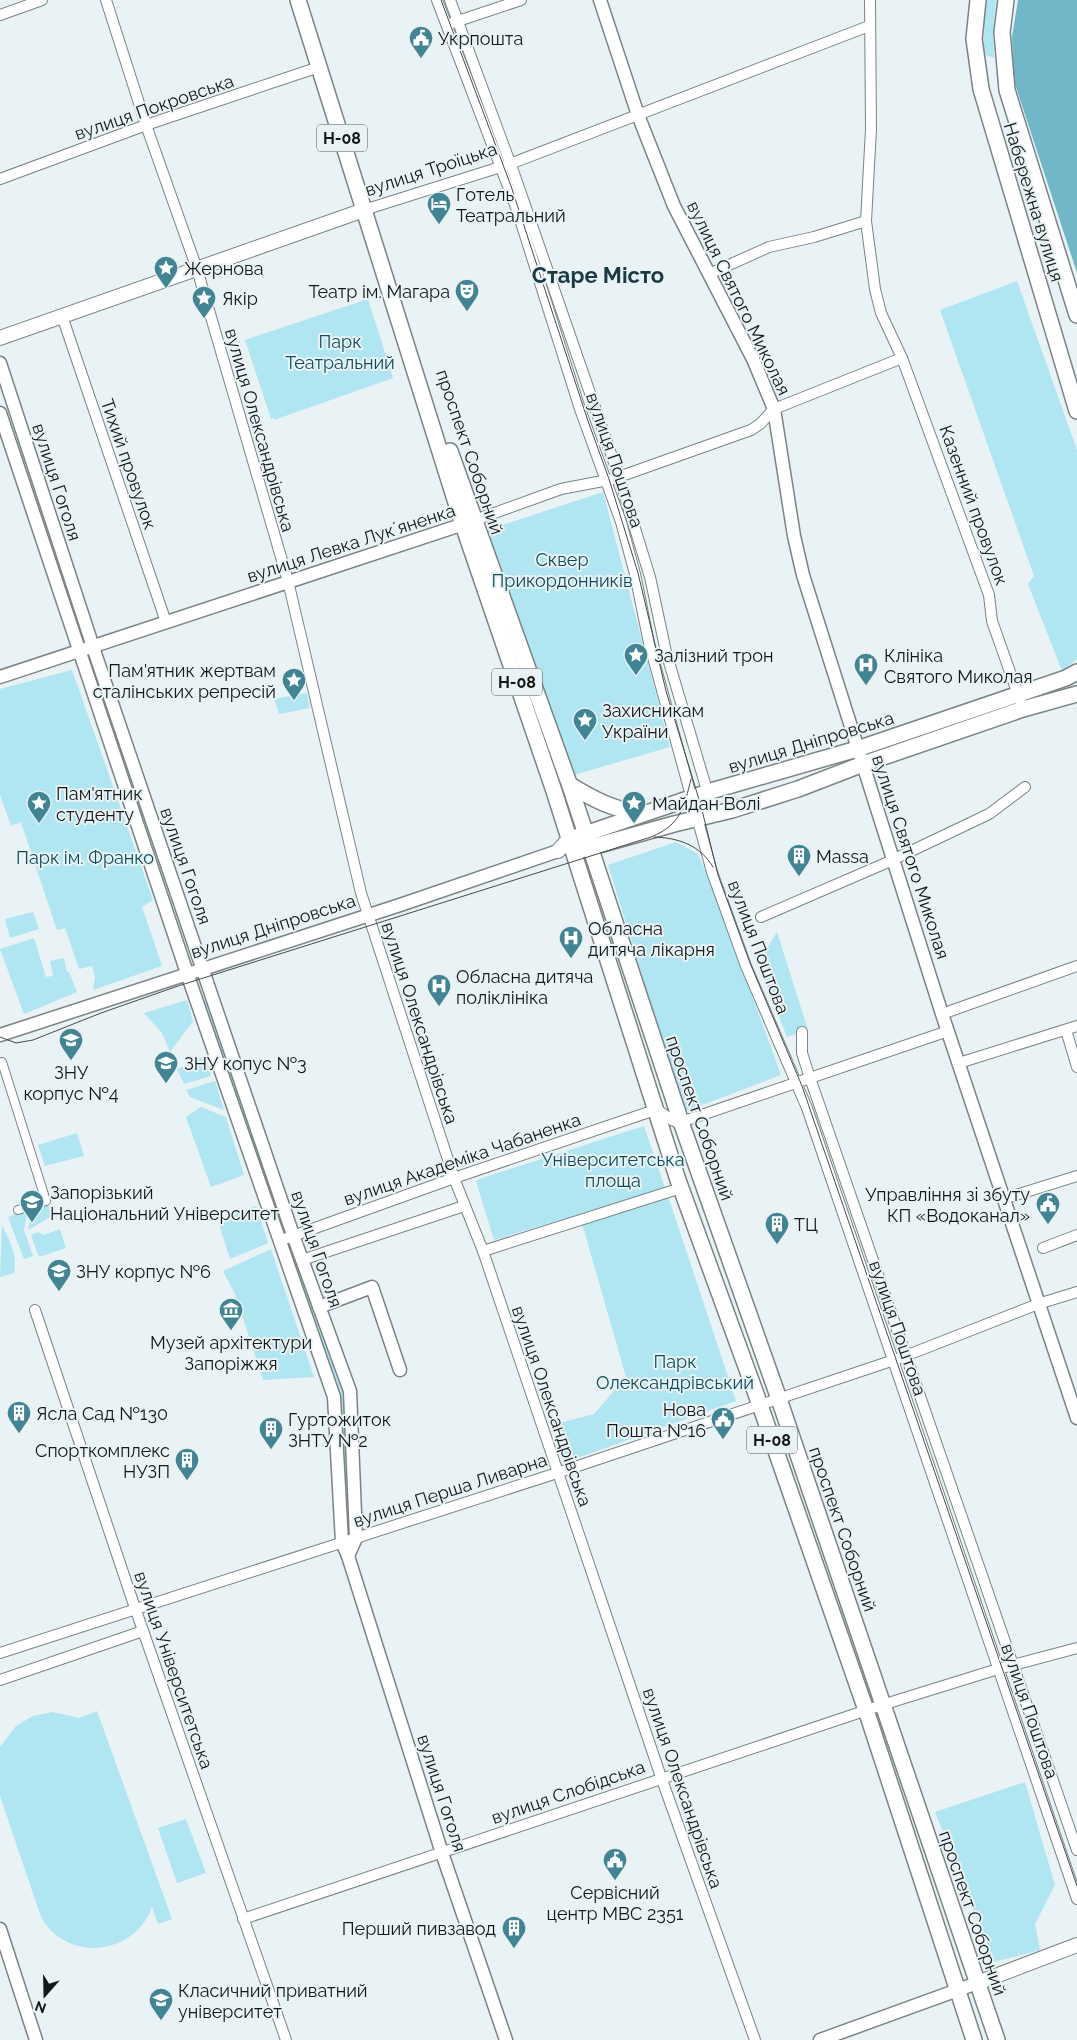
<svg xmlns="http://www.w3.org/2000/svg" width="1077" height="2040" font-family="Raleway,sans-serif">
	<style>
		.green { fill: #afe6f2 }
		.forest { fill: #70b8c8 }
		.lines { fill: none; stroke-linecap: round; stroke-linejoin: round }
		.pedestrian-casing { stroke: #7a8385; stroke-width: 10 }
		.minor-casing { stroke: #7a8385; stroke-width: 12 }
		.tertiary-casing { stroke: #7a8385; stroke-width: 15 }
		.secondary-casing { stroke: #7a8385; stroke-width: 16 }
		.primary-casing { stroke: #7a8385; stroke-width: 18 }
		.pedestrian { stroke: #fff; stroke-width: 8 }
		.minor { stroke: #fff; stroke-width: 10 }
		.tertiary { stroke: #fff; stroke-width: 12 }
		.secondary { stroke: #fff; stroke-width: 14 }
		.primary { stroke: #fff; stroke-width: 15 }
		.tram { stroke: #464a4c; stroke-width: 1 }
		.labels { text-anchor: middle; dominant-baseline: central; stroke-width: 4; stroke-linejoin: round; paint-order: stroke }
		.shield { fill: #e9f2f5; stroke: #55595b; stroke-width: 1 }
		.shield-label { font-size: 16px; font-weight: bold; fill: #151819 }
		.poi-label { font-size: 18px; fill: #151819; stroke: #e9f2f5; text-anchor: start }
		.street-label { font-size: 18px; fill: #151819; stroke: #e9f2f5 }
		.park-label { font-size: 18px; fill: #0c4c58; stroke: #e9f2f5 }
		.district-label { font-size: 22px; font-weight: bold; fill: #1a3b42; stroke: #e9f2f5 }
	</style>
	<rect width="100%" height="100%" fill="#e9f2f5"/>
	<g class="green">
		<polygon points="985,0 996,0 993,30 994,58 983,54"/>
		<polygon points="1017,281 1077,450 1077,659 1062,671 1028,584 1034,576 940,310"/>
		<polygon points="368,299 393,378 274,420 274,418 271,419 245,340"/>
		<polygon points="603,492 670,747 574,775 484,531"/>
		<polygon points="72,670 153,900 142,907 162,966 93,990 95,977 92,966 79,969 65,928 57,930 21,822 11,826 0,795 0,689"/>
		<polygon points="307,693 310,708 279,714 274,699"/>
		<polygon points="676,842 698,854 714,891 781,1075 684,1112 608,865"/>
		<polygon points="33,912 39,929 10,938 5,919"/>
		<polygon points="777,932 808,1030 787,1037 760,968 765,952"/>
		<polygon points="34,938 46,977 53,976 50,961 64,958 67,972 69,972 77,992 24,1014 0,949"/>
		<polygon points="187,1000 193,1021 170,1052 162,1033 144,1013"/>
		<polygon points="207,1000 288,1233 282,1235 200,1002"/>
		<polygon points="205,1056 211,1076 184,1084 177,1069"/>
		<polygon points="215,1081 224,1110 190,1097 186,1090"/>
		<polygon points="201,1107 226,1117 244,1175 211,1187 186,1117"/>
		<polygon points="644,1126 665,1188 494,1240 476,1181 479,1179"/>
		<polygon points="77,1133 84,1156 45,1166 38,1145"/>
		<polygon points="667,1193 736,1401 564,1463 555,1424 594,1414 626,1377 581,1220"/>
		<polygon points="47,1203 52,1216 28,1230 32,1209"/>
		<polygon points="256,1206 268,1243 230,1259 218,1221"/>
		<polygon points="28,1210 24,1230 33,1256 24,1259 8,1217"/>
		<path d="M 2,1226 C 11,1242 17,1255 14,1273 L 0,1277 Z"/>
		<polygon points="60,1229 66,1248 39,1257 31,1235 38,1232 44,1235"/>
		<polygon points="271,1249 314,1377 263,1380 235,1294 223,1271"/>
		<polygon points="302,1275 344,1393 350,1516 348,1519 345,1520 338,1394 296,1277"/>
		<path d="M 97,1711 L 172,1919 L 158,1924 L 152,1907 C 134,1956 67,1963 41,1917 L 0,1796 L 0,1747 L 16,1726 L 33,1716 L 53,1712 L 79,1718 Z"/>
		<polygon points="1025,1782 1055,1885 1035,1924 1040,1950 994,1962 935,1812"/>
		<polygon points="186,1819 206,1873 177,1883 158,1828"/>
	</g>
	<polygon class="forest" points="1018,0 1077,0 1077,273 1014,81 1012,37"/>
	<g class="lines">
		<defs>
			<polyline id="pedestrian" points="2,1062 46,1201 18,1210"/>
			<g id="minor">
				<polyline points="106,0 146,125 197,269 288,581 361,893 454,1178 483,1251 661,1777 755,2040"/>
				<polyline points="437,0 517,210 580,409 621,522 635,574 649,643 712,872 746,966 807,1108 1077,1899"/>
				<polyline points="450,0 516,179 619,477 650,577 666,652 714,814"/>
				<polyline points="870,0 871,129 866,221 875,289 881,313 902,358 989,595 992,621 1023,709"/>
				<polyline points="0,15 42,0"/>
				<polyline points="452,23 521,0"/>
				<polyline points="0,179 146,125 319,67"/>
				<polyline points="364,210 510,164 869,26"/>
				<polyline points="709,274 769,247 814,237 866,221"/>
				<polyline points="62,316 166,622"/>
				<polyline points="475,520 561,489 613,479 751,430 760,424 774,409 902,358"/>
				<polyline points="761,917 886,863 989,814 1025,787"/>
				<polyline points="942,1014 1077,966"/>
				<polyline points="1066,1030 1077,1067"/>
				<polyline points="802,1032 802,1053 810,1078 1077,1850"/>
				<polyline points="959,1063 1077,1026"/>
				<polyline points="1003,1199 1077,1176"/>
				<path d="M 279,1241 L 454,1178 L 655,1110 C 666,1112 669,1123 681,1122 L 948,1031"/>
				<polyline points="1043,1248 1077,1235"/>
				<polyline points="483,1251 681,1188"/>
				<polyline points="302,1260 464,1206"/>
				<polyline points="35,1310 133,1602 286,2040"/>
				<polyline points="0,1653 557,1473 900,1358 1038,1304 1077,1292"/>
				<polyline points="0,1680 143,1631"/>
				<polyline points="243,1919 882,1705 998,1669 1077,1648"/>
			</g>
			<g id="tertiary">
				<polyline points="600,0 638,115 674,206 753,359 774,409 794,536 803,575 942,1014 1077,1418"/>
				<polyline points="0,363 96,656 293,1235 350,1391 356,1538 348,1556"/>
				<polyline points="0,413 190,982 334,1397 342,1542 348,1556 442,1853 506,2040"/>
				<polyline points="0,677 470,522"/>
				<polyline points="0,1035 400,905 558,851"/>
				<polyline points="319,1307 372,1287 400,1370"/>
				<polyline points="0,1929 36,2040"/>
				<polyline points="820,2040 977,1983"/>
			</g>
			<g id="secondary">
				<polyline points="0,338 364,210"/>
				<polyline points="558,851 568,840"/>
				<polyline points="977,1983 1077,1945"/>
			</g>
			<g id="primary">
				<polyline points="298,0 463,525 553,788 678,1180 760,1405 866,1710 974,2040"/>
				<polyline points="978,0 974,39 981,89 1077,411"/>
				<polyline points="1006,0 1002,32 1007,90 1077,315"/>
				<polyline points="450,451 570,786 681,1122 779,1399 997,2040"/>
				<path d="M 570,785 C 593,799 615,811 643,813"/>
				<polyline points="576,837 711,791 857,749 1066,678 1077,672"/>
				<polyline points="581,850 674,824 732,810 798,789 863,764 1023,709 1077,694"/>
			</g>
		</defs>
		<use href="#pedestrian" class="pedestrian-casing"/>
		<use href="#minor" class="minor-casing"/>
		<use href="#tertiary" class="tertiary-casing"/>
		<use href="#secondary" class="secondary-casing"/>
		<use href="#primary" class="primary-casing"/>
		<use href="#pedestrian" class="pedestrian"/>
		<use href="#minor" class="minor"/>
		<use href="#tertiary" class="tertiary"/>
		<use href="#secondary" class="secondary"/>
		<use href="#primary" class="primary"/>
		<g class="tram">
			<polyline points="441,0 511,186 588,421 609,479 638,573 666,691 701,806 718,875 750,963 802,1086 1077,1886"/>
			<path d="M 654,837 C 679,838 700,845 713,867"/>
			<path d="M 0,1037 L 16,1043 L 33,1040 L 101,1013 L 178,986 L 651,837 C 681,825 684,807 691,779"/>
		</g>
	</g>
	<defs>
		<symbol id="civic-pin" viewBox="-11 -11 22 30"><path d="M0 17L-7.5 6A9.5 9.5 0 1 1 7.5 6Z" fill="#418594" stroke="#e9f2f5"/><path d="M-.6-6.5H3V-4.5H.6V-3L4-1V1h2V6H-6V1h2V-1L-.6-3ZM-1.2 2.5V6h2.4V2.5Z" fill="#fff"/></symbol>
		<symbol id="hotel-pin" viewBox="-11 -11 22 30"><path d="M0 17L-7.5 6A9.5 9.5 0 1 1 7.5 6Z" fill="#418594" stroke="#e9f2f5"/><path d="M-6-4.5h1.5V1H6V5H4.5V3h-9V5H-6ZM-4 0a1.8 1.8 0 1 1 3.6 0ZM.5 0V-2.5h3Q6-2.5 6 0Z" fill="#fff"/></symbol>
		<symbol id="sight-pin" viewBox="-11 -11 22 30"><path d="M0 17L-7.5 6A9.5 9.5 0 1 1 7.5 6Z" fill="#418594" stroke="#e9f2f5"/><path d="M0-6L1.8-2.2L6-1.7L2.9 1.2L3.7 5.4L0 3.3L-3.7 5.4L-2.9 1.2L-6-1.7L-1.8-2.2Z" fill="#fff"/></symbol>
		<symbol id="theatre-pin" viewBox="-11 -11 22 30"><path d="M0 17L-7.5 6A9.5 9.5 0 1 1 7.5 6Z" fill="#418594" stroke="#e9f2f5"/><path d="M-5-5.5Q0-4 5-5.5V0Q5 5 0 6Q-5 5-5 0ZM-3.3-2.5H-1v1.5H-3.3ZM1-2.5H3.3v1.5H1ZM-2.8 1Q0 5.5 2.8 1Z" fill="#fff"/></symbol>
		<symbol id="hospital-pin" viewBox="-11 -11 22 30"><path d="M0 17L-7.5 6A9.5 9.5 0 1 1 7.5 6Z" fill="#418594" stroke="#e9f2f5"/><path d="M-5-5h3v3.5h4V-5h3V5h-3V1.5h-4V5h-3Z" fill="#fff"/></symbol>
		<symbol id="building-pin" viewBox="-11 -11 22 30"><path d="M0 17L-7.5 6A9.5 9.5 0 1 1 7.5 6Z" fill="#418594" stroke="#e9f2f5"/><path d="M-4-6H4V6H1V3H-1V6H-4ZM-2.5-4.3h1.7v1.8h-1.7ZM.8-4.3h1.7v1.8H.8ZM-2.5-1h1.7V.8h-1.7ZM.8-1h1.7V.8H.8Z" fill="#fff"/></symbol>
		<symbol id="university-pin" viewBox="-11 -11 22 30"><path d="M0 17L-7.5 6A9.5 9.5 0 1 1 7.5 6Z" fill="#418594" stroke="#e9f2f5"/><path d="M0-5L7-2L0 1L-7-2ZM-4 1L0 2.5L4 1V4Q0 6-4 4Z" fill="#fff"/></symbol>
		<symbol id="museum-pin" viewBox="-11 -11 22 30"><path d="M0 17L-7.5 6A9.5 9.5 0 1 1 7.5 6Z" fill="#418594" stroke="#e9f2f5"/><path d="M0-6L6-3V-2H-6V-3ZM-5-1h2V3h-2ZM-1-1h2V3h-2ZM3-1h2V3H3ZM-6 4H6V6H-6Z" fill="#fff"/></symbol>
	</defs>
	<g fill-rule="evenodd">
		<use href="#civic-pin" x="407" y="24" width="28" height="38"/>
		<use href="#hotel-pin" x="425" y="190" width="28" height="38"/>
		<use href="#sight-pin" x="152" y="254" width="28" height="38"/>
		<use href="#theatre-pin" x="453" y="277" width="28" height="38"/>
		<use href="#sight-pin" x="190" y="284" width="28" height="38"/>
		<use href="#sight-pin" x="622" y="641" width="28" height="38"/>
		<use href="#hospital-pin" x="852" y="651" width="28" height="38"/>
		<use href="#sight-pin" x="280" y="666" width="28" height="38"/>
		<use href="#sight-pin" x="571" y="706" width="28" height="38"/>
		<use href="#sight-pin" x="25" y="789" width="28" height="38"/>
		<use href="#sight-pin" x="620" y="789" width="28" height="38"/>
		<use href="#building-pin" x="785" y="842" width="28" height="38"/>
		<use href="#hospital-pin" x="557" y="924" width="28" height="38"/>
		<use href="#hospital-pin" x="425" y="972" width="28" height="38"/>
		<use href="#university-pin" x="57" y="1026" width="28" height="38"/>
		<use href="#university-pin" x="152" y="1049" width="28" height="38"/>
		<use href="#university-pin" x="18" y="1188" width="28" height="38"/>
		<use href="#civic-pin" x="1034" y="1190" width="28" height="38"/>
		<use href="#building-pin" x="763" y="1210" width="28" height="38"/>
		<use href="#university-pin" x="45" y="1257" width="28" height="38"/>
		<use href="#museum-pin" x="217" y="1296" width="28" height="38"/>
		<use href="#building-pin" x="5" y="1399" width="28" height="38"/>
		<use href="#civic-pin" x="709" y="1405" width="28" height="38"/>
		<use href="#building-pin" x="257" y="1415" width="28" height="38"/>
		<use href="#building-pin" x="173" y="1446" width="28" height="38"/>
		<use href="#civic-pin" x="601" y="1846" width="28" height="38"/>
		<use href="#building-pin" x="500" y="1914" width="28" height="38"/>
		<use href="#university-pin" x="147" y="1986" width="28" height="38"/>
	</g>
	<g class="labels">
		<g class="shield">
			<rect x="317" y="124.5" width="50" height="27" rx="4"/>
			<rect x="492" y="668.5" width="50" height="27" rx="4"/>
			<rect x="747" y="1426.5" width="50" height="27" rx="4"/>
		</g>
		<g class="shield-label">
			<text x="342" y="138">Н-08</text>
			<text x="517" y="682">Н-08</text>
			<text x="772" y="1440">Н-08</text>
		</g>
		<g class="poi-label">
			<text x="438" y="38">Укрпошта</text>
			<text x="456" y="194">Готель<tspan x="456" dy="21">Театральний</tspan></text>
			<text x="184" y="268">Жернова</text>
			<text x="450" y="291" text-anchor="end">Театр ім. Магара</text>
			<text x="222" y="298">Якір</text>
			<text x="654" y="655">Залізний трон</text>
			<text x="884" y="655">Клініка<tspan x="884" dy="21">Святого Миколая</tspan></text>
			<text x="276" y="670" text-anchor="end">Пам'ятник жертвам<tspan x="276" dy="21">сталінських репресій</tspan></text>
			<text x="602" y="710">Захисникам<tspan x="602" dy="21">України</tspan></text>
			<text x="56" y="793">Пам'ятник<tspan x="56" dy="21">студенту</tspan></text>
			<text x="652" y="803">Майдан Волі</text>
			<text x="816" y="856">Massa</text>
			<text x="588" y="928">Обласна<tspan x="588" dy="21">дитяча лікарня</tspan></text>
			<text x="456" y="976">Обласна дитяча<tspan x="456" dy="21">поліклініка</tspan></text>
			<text x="184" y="1063">ЗНУ копус №3</text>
			<text x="71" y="1072" text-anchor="middle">ЗНУ<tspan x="71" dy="21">корпус №4</tspan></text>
			<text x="50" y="1192">Запорізький<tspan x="50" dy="21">Національний Університет</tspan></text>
			<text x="1030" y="1194" text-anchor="end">Управлiння зi збуту<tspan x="1030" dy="21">КП «Водоканал»</tspan></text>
			<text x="794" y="1224">ТЦ</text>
			<text x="76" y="1271">ЗНУ корпус №6</text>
			<text x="231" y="1342" text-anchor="middle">Музей архітектури<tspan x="231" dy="21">Запоріжжя</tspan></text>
			<text x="706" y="1409" text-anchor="end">Нова<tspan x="706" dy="21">Пошта №16</tspan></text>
			<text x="36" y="1413">Ясла Сад №130</text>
			<text x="288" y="1419">Гуртожиток<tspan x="288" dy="21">ЗНТУ №2</tspan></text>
			<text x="170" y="1450" text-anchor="end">Спорткомплекс<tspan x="170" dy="21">НУЗП</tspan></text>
			<text x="615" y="1892" text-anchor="middle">Сервісний<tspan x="615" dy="21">центр МВС 2351</tspan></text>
			<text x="496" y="1928" text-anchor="end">Перший пивзавод</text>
			<text x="178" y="1990">Класичний приватний<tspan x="178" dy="21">університет</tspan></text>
		</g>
		<g class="street-label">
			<text transform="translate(154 107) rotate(-19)">вулиця Покровська</text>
			<text transform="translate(431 169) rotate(-18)">вулиця Троїцька</text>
			<text transform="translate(1034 202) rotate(73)">Набережна вулиця</text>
			<text transform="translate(739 298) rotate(64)">вулиця Святого Миколая</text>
			<text transform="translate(260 430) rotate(74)">вулиця Олександрівська</text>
			<text transform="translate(470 452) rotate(71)">проспект Соборний</text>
			<text transform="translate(615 460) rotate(71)">вулиця Поштова</text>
			<text transform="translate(129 464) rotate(71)">Тихий провулок</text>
			<text transform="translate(57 482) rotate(72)">вулиця Гоголя</text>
			<text transform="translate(974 505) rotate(70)">Казенний провулок</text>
			<text transform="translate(351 543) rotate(-18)">вулиця Левка Лукʼяненка</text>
			<text transform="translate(811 742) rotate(-17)">вулиця Дніпровська</text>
			<text transform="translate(911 857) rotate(72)">вулиця Святого Миколая</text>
			<text transform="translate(186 866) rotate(71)">вулиця Гоголя</text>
			<text transform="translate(273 926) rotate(-18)">вулиця Дніпровська</text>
			<text transform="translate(759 947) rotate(69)">вулиця Поштова</text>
			<text transform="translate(420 1023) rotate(72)">вулиця Олександрівська</text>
			<text transform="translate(700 1118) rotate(71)">проспект Соборний</text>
			<text transform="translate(462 1159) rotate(-19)">вулиця Академіка Чабаненка</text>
			<text transform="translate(317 1249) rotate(71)">вулиця Гоголя</text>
			<text transform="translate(898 1328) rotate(71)">вулиця Поштова</text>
			<text transform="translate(552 1406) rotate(71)">вулиця Олександрівська</text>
			<text transform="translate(450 1490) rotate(-18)">вулиця Перша Ливарна</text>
			<text transform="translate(843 1529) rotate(71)">проспект Соборний</text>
			<text transform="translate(174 1670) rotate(71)">вулиця Університетська</text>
			<text transform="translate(1030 1711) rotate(71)">вулиця Поштова</text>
			<text transform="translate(683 1788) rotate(71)">вулиця Олександрівська</text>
			<text transform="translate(568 1792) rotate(-19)">вулиця Слобідська</text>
			<text transform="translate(442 1793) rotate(72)">вулиця Гоголя</text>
			<text transform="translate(973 1913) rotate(71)">проспект Соборний</text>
		</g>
		<g class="park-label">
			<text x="340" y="341">Парк<tspan x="340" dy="21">Театральний</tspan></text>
			<text x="562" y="559">Сквер<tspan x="562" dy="21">Прикордонників</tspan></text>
			<text x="85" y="857">Парк ім. Франко</text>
			<text x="613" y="1159">Університетська<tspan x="613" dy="21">площа</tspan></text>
			<text x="675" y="1361">Парк<tspan x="675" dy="21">Олександрівський</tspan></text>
		</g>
		<g class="district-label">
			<text x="598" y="275">Старе Місто</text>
		</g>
	</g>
	<g transform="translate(45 1995) rotate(200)" stroke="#e9f2f5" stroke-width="4" paint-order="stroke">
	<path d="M0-4L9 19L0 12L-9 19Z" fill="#151819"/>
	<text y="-8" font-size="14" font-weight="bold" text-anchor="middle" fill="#151819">N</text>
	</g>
</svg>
